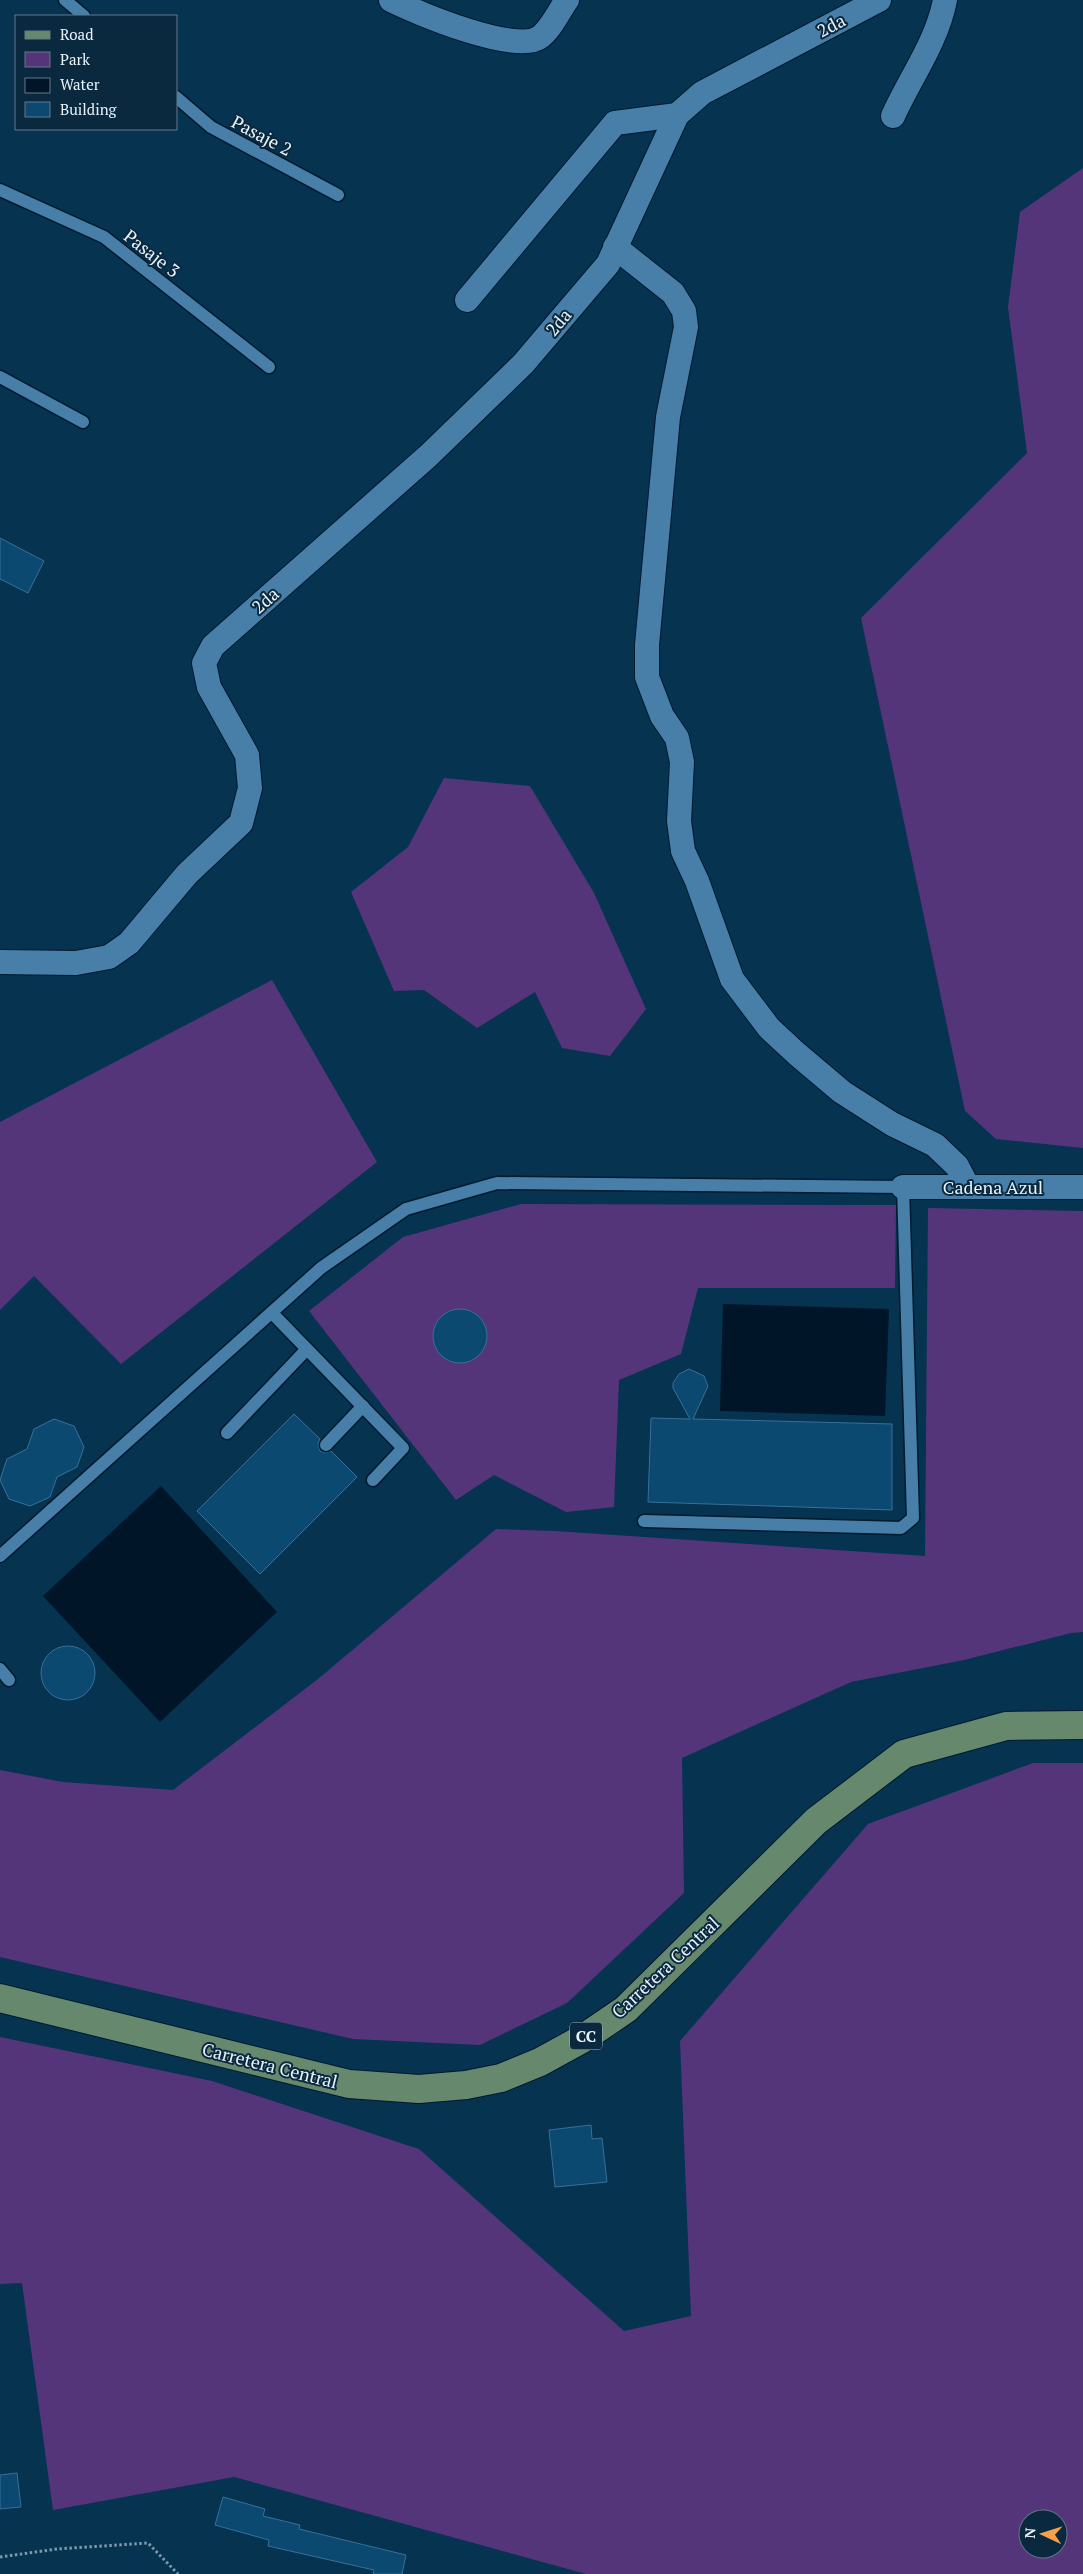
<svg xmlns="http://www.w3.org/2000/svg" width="1083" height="2574" font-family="'PT Serif',serif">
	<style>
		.green { fill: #55357a; fill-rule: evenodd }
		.water { fill: #001528 }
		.building { fill: #0b4970; stroke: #387099 }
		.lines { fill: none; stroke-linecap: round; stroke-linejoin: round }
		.lane-casing { stroke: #001a2e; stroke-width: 15 }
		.street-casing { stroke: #001a2e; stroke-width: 26 }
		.primary-casing { stroke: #001a2e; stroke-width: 30 }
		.path { stroke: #7c98aa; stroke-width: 3; stroke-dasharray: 2.5 2.5; stroke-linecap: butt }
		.lane { stroke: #477fa8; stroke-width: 12 }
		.street { stroke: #477fa8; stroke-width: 24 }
		.primary { stroke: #66896e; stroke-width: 28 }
		.labels { text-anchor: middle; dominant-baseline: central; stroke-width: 4; stroke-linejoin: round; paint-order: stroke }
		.shield { fill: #0b293e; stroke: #a5b6c2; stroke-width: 1 }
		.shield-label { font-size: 16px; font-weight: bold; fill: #e7f2fb }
		.street-label { font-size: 18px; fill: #e7f2fb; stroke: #0b293e }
	</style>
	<rect width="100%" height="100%" fill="#053350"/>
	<g class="green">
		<polygon points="1083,168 1083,1148 996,1139 965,1111 861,618 1027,453 1008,307 1020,212"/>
		<polygon points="444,778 530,786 594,893 646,1009 610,1056 562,1048 535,992 477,1028 424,990 394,991 351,892 408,847"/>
		<polygon points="272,980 377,1162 121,1364 34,1276 0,1310 0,1122"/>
		<polygon points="521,1204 896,1205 895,1288 698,1288 681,1354 619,1380 614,1507 566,1512 494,1475 456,1500 309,1311 403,1237"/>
		<polygon points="928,1208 1083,1211 1083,1632 1071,1633 964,1660 851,1682 682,1758 684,1893 567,2003 480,2045 353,2039 0,1957 0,1770 63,1782 173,1790 318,1679 496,1529 555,1531 925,1556"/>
		<path d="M 1033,1763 L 1083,1763 L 1083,2574 L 586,2574 L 234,2477 L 53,2510 L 22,2283 L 0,2284 L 0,2037 L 212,2081 L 419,2149 L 624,2331 L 691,2316 L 680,2041 L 868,1824 ZM 1028,2519 L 1058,2519 L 1058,2549 L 1028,2549 Z"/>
	</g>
	<g class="water">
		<polygon points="723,1304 889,1309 885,1416 720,1411"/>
		<polygon points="161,1486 277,1612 160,1722 43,1596"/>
	</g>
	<g class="building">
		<polygon points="0,538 44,561 28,593 0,579"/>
		<circle cx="460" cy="1336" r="27"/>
		<polygon points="689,1369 704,1376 708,1386 693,1419 892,1424 892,1510 648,1502 651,1418 690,1419 673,1388 673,1383 679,1374"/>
		<polygon points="294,1414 320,1439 318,1444 320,1451 325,1453 331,1451 357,1477 260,1574 197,1511"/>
		<polygon points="54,1419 74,1426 84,1447 77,1467 57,1477 50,1497 30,1506 9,1499 0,1480 7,1459 27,1449 34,1429"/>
		<circle cx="68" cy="1673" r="27"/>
		<polygon points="591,2125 592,2139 602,2138 607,2182 555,2187 549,2130"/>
		<polygon points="17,2473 21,2507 0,2509 0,2475"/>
		<polygon points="223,2497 265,2509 263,2516 300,2525 299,2529 406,2555 402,2574 373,2574 374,2570 268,2546 269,2540 215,2525"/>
	</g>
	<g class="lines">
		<defs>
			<g id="lane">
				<polyline points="65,0 84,16"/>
				<polyline points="176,97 211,127 338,195"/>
				<polyline points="0,190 104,237 269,367"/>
				<polyline points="0,377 83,422"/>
				<polyline points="272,1313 403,1448 373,1480"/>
				<polyline points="227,1433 307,1349"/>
				<polyline points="326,1445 363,1406"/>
				<polyline points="0,1556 321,1268 406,1209 497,1183 903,1187 913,1518 901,1528 644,1521"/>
				<polyline points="0,1669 9,1680"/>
			</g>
			<g id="street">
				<path d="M 391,0 C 417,13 517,55 540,37 C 551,29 559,11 567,0"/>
				<path d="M 893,116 C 910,78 937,42 945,0"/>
				<polyline points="615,247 673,293 684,311 686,327 668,417 647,645 647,677 662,716 677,738 682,762 679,821 683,851 697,881 732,979 769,1028 797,1054 842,1092 892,1124 935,1145 957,1166 968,1187"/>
				<polyline points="467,300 615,123 677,115"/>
				<polyline points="0,962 76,963 109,957 129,943 187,874 241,823 250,788 247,755 209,687 204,663 213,646 428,456 523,364 608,264 677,115 702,93 879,0"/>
				<polyline points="903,1187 1083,1187"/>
			</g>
			<polyline id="primary" points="0,1998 349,2084 419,2089 466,2085 501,2078 540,2062 582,2039 626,2009 816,1821 904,1754 1006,1726 1083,1725"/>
		</defs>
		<use href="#lane" class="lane-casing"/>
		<use href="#street" class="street-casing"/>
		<use href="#primary" class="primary-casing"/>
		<polyline class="path" points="0,2557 57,2549 148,2543 178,2574"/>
		<use href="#lane" class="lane"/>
		<use href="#street" class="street"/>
		<use href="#primary" class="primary"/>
	</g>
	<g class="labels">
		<rect class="shield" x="570" y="2022.5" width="32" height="27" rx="4"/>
		<g class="shield-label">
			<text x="586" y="2036">CC</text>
		</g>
		<g class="street-label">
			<text transform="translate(831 25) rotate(-28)">2da</text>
			<text transform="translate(262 135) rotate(28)">Pasaje 2</text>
			<text transform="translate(152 253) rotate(38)">Pasaje 3</text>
			<text transform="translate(558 322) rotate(-50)">2da</text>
			<text transform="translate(265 600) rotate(-41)">2da</text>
			<text x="993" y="1187">Cadena Azul</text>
			<text transform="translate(665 1967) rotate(-43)">Carretera Central</text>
			<text transform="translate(270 2065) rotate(14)">Carretera Central</text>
		</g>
	</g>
	<rect x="15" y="15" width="162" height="115" fill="#0b293e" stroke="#63798a"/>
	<rect x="25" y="31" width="25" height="8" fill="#66896e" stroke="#63798a"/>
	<text x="60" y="40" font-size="15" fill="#e7f2fb">Road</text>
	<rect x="25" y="52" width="25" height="15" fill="#55357a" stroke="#63798a"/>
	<text x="60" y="65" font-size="15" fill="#e7f2fb">Park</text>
	<rect x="25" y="78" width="25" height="15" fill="#001528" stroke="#63798a"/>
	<text x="60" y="90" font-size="15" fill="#e7f2fb">Water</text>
	<rect x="25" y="102" width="25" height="15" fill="#0b4970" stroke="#63798a"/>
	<text x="60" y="115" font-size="15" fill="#e7f2fb">Building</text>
	<g transform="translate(1043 2534) rotate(274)"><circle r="24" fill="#0b293e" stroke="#63798a"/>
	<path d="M0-4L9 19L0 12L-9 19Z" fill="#f8a14a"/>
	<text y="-8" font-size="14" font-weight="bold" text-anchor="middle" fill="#e7f2fb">N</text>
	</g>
</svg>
